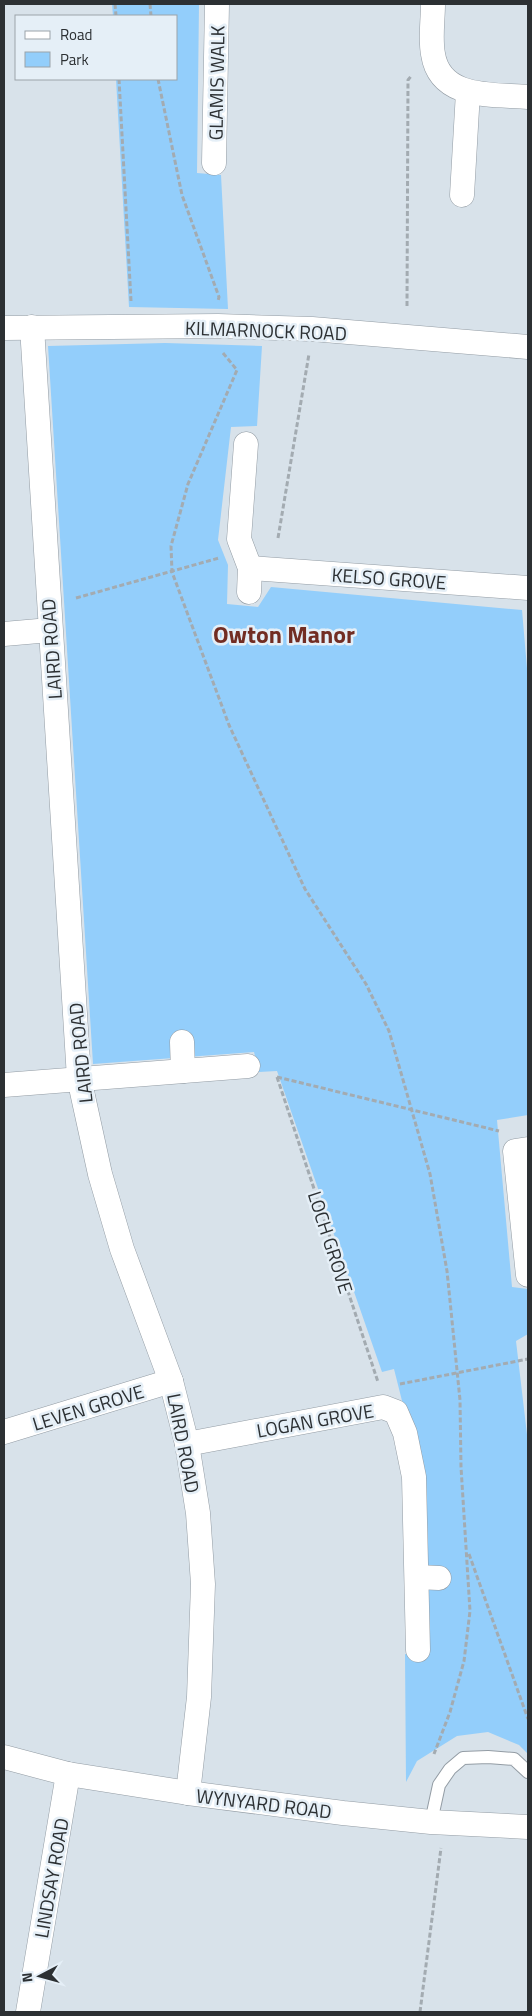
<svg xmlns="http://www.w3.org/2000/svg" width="532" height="2016" font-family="'Titillium Web',sans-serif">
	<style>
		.green { fill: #93cefb }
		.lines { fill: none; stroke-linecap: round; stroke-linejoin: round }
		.service-casing { stroke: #939ca4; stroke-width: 14 }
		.minor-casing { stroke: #939ca4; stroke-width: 25 }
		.path { stroke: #a3abb1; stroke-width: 3; stroke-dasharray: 5 2.5; stroke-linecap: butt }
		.service { stroke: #fff; stroke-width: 12 }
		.minor { stroke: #fff; stroke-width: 24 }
		.labels { text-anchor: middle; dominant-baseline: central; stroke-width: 5; stroke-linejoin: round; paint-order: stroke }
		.street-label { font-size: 19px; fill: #2c3033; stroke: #e5eff7 }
		.district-label { font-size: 24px; font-weight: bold; fill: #722d23; stroke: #e5eff7 }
	</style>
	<rect width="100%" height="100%" fill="#d8e2ea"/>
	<g class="green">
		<polygon points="112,4 199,4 197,173 221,175 228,309 129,307 116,79 176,79 176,16 113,16"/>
		<polygon points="165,343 262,346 257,426 231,427 218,540 228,565 227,604 258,607 271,587 522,610 528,680 528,1115 497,1120 512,1287 528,1289 528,1334 516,1341 528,1443 528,1754 519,1745 488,1732 457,1736 417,1761 406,1782 405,1654 428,1657 427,1500 394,1369 382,1372 277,1071 259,1072 254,1052 93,1064 48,346"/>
	</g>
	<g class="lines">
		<defs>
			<polyline id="service" points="431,1822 439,1785 450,1769 463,1758 488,1757 514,1759 528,1772"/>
			<g id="minor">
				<path d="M 433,4 C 433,20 430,38 433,54 C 440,100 493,94 528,97"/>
				<polyline points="214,163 217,4"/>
				<polyline points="462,195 468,92"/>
				<polyline points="32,327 79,1078 100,1174 122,1249 171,1381 187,1444 198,1513 203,1584 199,1697 188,1793"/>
				<polyline points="4,328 218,326 312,329 528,347"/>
				<polyline points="246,444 239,539 250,568 249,592"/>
				<polyline points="250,568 528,588"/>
				<polyline points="4,634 50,630"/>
				<polyline points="182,1042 183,1071"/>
				<polyline points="4,1085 248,1066"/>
				<polyline points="528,1275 515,1151 528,1149"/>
				<polyline points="4,1432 171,1381"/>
				<polyline points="187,1444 383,1407 396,1412 405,1433 414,1477 418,1650"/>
				<polyline points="417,1577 439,1578"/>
				<polyline points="4,1757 68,1774 188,1793 343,1813 431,1822 528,1827"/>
				<polyline points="28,2012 68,1774"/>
			</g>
		</defs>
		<use href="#service" class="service-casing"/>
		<use href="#minor" class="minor-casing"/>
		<g class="path">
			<polyline points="115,4 116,16"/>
			<polyline points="150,4 151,16"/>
			<polyline points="119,79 131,301"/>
			<polyline points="158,79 182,195 219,297 218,301"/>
			<polyline points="407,306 408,80 412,75"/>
			<polyline points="223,353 237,370 188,484 171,546 172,572 229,725 305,889 366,984 389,1031 430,1174 447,1271 460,1400 461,1467 470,1611 464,1661 450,1712 434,1754"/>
			<polyline points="278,538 309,354"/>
			<polyline points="76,598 219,558"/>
			<polyline points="277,1077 378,1382"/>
			<polyline points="277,1077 499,1131"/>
			<polyline points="400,1384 528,1359"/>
			<polyline points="469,1554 528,1719"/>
			<polyline points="420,2012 441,1848"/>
		</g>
		<use href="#service" class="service"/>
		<use href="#minor" class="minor"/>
	</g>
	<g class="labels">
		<g class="street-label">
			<text transform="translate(216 83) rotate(-89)">GLAMIS WALK</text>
			<text transform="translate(266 330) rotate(2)">KILMARNOCK ROAD</text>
			<text transform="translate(389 578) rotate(4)">KELSO GROVE</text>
			<text transform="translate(51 649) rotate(-94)">LAIRD ROAD</text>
			<text transform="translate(80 1053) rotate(-96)">LAIRD ROAD</text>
			<text transform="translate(331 1242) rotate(72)">LOCH GROVE</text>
			<text transform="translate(88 1407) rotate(-17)">LEVEN GROVE</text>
			<text transform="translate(315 1420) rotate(-10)">LOGAN GROVE</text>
			<text transform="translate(184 1443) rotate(79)">LAIRD ROAD</text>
			<text transform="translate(264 1803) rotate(7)">WYNYARD ROAD</text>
			<text transform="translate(51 1878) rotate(-80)">LINDSAY ROAD</text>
		</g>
		<g class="district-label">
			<text x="284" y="634">Owton Manor</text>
		</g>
	</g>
	<rect width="532" height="2016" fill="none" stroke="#2c3033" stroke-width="10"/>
	<rect x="15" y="15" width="162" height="65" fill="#e5eff7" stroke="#9ba3a9"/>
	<rect x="25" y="31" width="25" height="8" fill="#ffffff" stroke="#9ba3a9"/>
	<text x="60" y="40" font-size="15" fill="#2c3033">Road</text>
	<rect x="25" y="52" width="25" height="15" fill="#93cefb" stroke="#9ba3a9"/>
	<text x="60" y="65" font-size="15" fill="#2c3033">Park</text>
	<g transform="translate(40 1976) rotate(264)" stroke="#e5eff7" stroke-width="4" paint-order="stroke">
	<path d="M0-4L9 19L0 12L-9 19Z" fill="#2c3033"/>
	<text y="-8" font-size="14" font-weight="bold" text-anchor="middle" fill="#2c3033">N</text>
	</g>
</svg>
